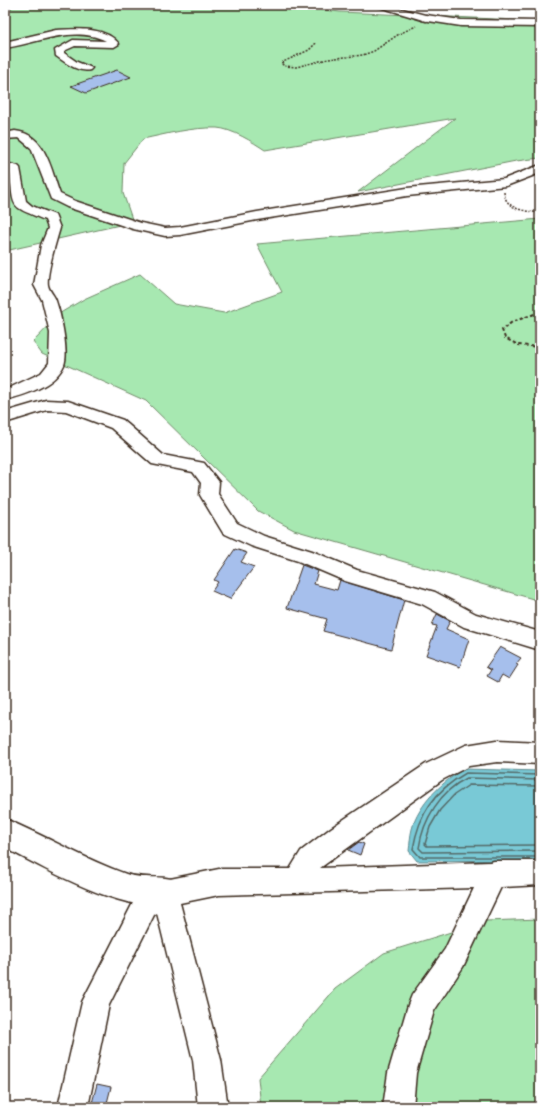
<svg xmlns="http://www.w3.org/2000/svg" width="545" height="1112" font-family="'Comic Neue',sans-serif">
	<style>
		.green { fill: #a7e8b1; stroke: #718968 }
		.water { fill: #79c9d6; stroke: #60898c }
		.lines { fill: none; stroke-linecap: round; stroke-linejoin: round }
		.shore { stroke: #546a68; stroke-width: 1.5 }
		.building { fill: #a6bfec; stroke: #3b2a1e }
		.minor-casing { stroke: #3b2a1e; stroke-width: 3 }
		.tertiary-casing { stroke: #3b2a1e; stroke-width: 3 }
		.path-far1 { stroke: #3b2a1e; stroke-width: 1.5; stroke-dasharray: 2 1.5; stroke-linecap: butt }
		.path { stroke: #3b2a1e; stroke-width: 2; stroke-dasharray: 3.5 2.5; stroke-linecap: butt }
		.minor { fill: #fff; fill-rule: evenodd }
		.tertiary { fill: #fff; fill-rule: evenodd }
	</style>
	<rect width="100%" height="100%" fill="#fff"/>
	<filter id="ink" filterUnits="userSpaceOnUse"><feTurbulence type="fractalNoise" baseFrequency=".025" numOctaves="2"/><feDisplacementMap in="SourceGraphic" scale="8" xChannelSelector="R" yChannelSelector="G"/><feConvolveMatrix kernelMatrix="1 2 1 2 8 2 1 2 1" color-interpolation-filters="sRGB"/></filter>
	<g filter="url(#ink)">
		<g class="green">
			<path d="M 5,5 L 283,5 L 340,12 L 540,21 L 540,158 L 516,161 L 358,192 L 455,118 L 265,150 C 253,142 232,129 217,128 C 193,127 166,134 143,139 L 124,163 L 123,193 L 133,222 L 5,251 Z"/>
			<polygon points="540,219 540,601 294,530 258,511 146,401 42,354 33,342 62,312 84,299 140,274 174,304 224,313 282,292 257,244"/>
			<polygon points="540,919 540,1107 261,1107 258,1078 335,989 384,953 486,921"/>
		</g>
		<path class="water" d="M 465,769 L 540,771 L 540,860 L 417,861 L 409,851 C 410,844 410,836 412,829 C 418,805 443,780 465,769 Z"/>
		<g class="lines">
			<g class="shore">
				<path d="M 540,775 L 466,773 C 434,791 419,814 413,849 L 420,857 L 540,857"/>
				<path d="M 540,780 L 467,778 C 440,791 423,820 419,848 L 423,852 L 540,851"/>
				<polyline points="540,786 469,785 454,795 440,810 430,827 425,844 427,846 540,845"/>
			</g>
		</g>
		<g class="building">
			<polygon points="117,70 131,77 86,93 71,86"/>
			<polygon points="235,549 247,553 241,562 254,567 230,599 212,591 218,582 214,580"/>
			<polygon points="302,565 318,571 314,584 337,590 340,580 404,600 391,649 323,631 327,619 287,608"/>
			<polygon points="437,614 450,621 446,629 469,639 460,667 426,655 437,626 432,625"/>
			<polygon points="500,647 521,658 516,664 518,665 509,679 502,675 498,682 487,676 491,670 486,667"/>
			<polygon points="359,842 364,844 360,855 348,850"/>
			<polygon points="97,1084 111,1087 106,1107 91,1107"/>
		</g>
		<g class="lines">
			<defs>
				<g id="minor">
					<polygon points="5,5 13,5 5,11"/>
					<polygon points="373,5 387,5 429,16 430,18 426,21"/>
					<path d="M 56,30 C 76,29 106,26 119,44 L 114,47 L 75,46 L 64,51 L 64,53 L 77,62 L 92,68 L 90,70 C 78,73 65,62 56,56 L 55,50 L 73,40 L 106,41 C 74,25 38,43 5,48 L 5,42 Z"/>
					<path d="M 15,131 C 46,134 51,170 60,194 L 75,201 L 141,223 L 165,228 L 180,227 L 257,212 L 407,188 L 504,179 L 540,165 L 540,173 L 506,186 L 407,196 L 257,220 L 180,235 L 165,236 L 133,229 L 67,207 L 51,199 L 31,148 L 19,138 L 5,139 L 5,133 Z"/>
					<path d="M 5,163 L 18,166 L 20,168 L 26,201 L 32,206 L 55,215 L 60,228 C 57,238 46,275 48,285 C 49,291 55,296 56,301 C 61,315 69,352 64,365 C 55,386 25,395 5,400 L 5,390 L 41,373 L 49,363 L 50,333 L 42,300 L 34,285 L 41,245 L 48,228 L 45,220 C 10,205 14,211 10,173 L 9,170 L 5,169 Z"/>
					<polygon points="46,400 68,401 123,420 163,455 204,463 219,482 218,494 237,523 264,536 312,551 357,570 435,592 476,614 540,632 540,650 464,627 422,604 345,581 298,561 251,546 223,533 200,495 201,483 193,472 152,464 111,428 66,411 47,410 5,423 5,412"/>
					<polygon points="497,740 540,742 540,764 497,762 469,766 442,780 320,868 490,862 494,861 540,861 540,885 501,887 463,967 434,1011 416,1073 413,1107 383,1107 388,1073 408,1005 412,995 445,949 474,888 219,895 180,903 221,1060 228,1107 198,1107 193,1060 157,913 154,915 109,1005 88,1107 58,1107 82,1002 136,897 151,886 165,880 219,869 290,869 301,851 331,828 426,764 466,745"/>
				</g>
				<g id="tertiary">
					<polygon points="426,15 461,20 540,21 540,27 461,26 422,20 421,18"/>
					<path d="M 5,819 C 46,836 84,859 126,874 C 143,880 163,874 180,882 L 185,892 L 180,902 C 135,921 46,869 5,848 Z"/>
				</g>
			</defs>
			<use href="#minor" class="minor-casing"/>
			<use href="#tertiary" class="tertiary-casing"/>
			<g class="path-far1">
				<polyline points="316,43 309,50 281,63 284,66 296,67 328,59 363,55 374,51 399,34 416,26"/>
				<path d="M 504,192 C 505,210 526,211 540,213"/>
			</g>
			<polyline class="path" points="540,312 512,322 502,330 505,338 518,345 540,347"/>
			<use href="#minor" class="minor"/>
			<use href="#tertiary" class="tertiary"/>
		</g>
	</g>
	<rect width="545" height="1112" fill="none" stroke="#fff" stroke-width="20"/>
	<rect x="10" y="10" width="525" height="1092" fill="none" stroke="#3b2a1e" stroke-width="1.5" filter="url(#ink)"/>
</svg>
